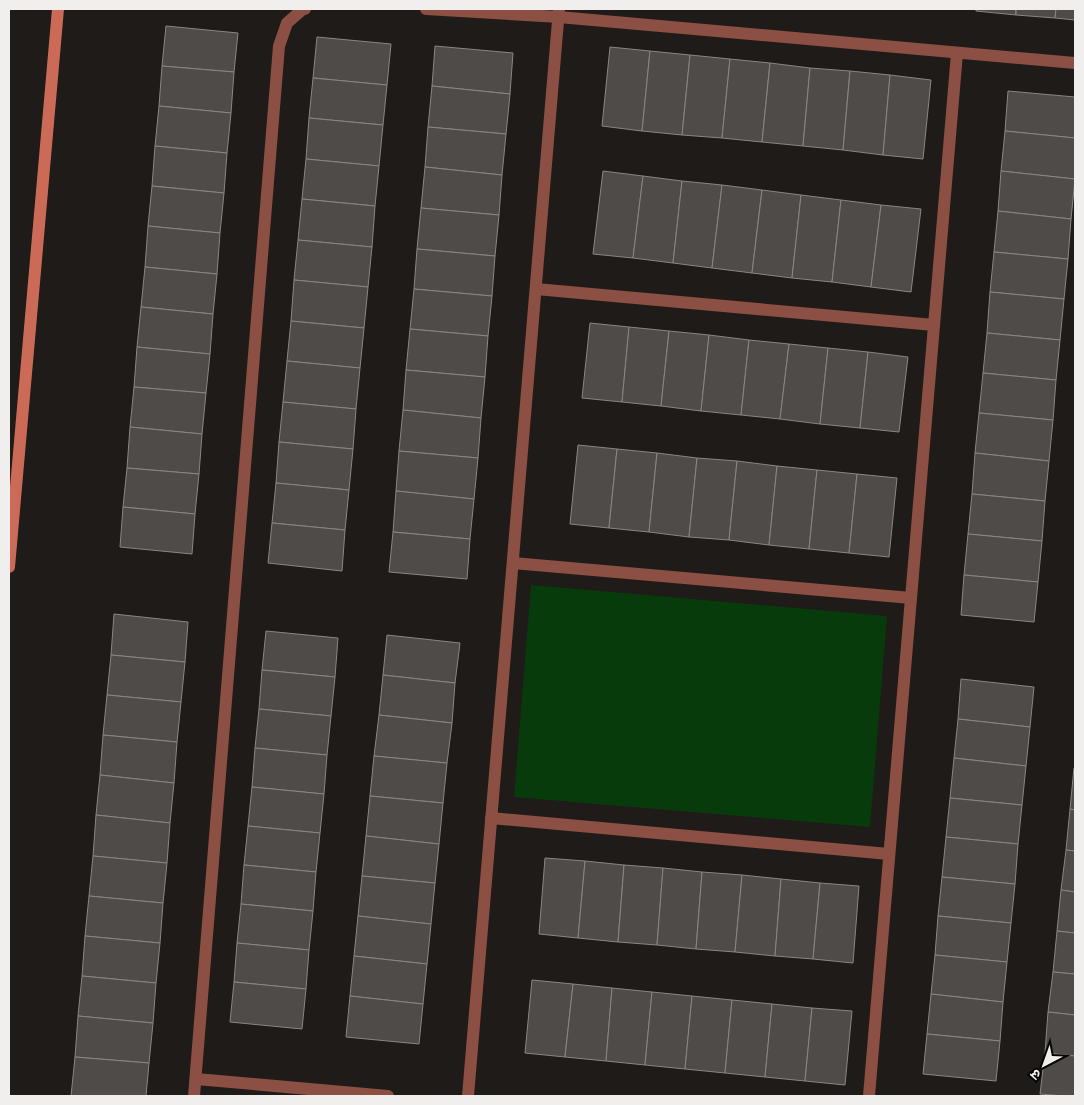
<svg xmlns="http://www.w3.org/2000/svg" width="1084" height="1105" font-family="Bitter,'Noto Sans Devanagari',serif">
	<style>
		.green { fill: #083b0c }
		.building { fill: #4f4b48; stroke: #8a8783 }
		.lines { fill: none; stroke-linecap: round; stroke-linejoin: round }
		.street { stroke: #8b4f43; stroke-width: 12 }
		.secondary { stroke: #cb6b57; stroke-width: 12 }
	</style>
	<rect width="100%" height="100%" fill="#1e1b18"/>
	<polygon class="green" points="531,585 887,616 870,827 514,797"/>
	<g class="building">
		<polygon points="976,9 1016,9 1016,15 976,11"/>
		<polygon points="1016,9 1056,9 1055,18 1016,15"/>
		<polygon points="1056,9 1075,9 1075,20 1055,18"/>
		<polygon points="166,26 238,33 234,72 162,66"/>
		<polygon points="317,37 391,44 387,85 313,78"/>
		<polygon points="435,46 513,53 510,94 432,86"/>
		<polygon points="610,47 650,51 642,131 602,126"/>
		<polygon points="650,51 690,55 682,135 642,131"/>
		<polygon points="690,55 730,59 722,138 682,135"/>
		<polygon points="730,59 770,63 762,142 722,138"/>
		<polygon points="770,63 810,68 803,146 762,142"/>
		<polygon points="162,66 234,72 231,113 159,106"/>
		<polygon points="810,68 850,71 843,150 803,146"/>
		<polygon points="850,71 890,75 883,155 843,150"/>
		<polygon points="890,75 931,80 923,159 883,155"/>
		<polygon points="313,78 387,85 383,125 309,118"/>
		<polygon points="432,86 510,94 506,134 428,127"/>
		<polygon points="1008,91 1075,97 1075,138 1005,131"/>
		<polygon points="159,106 231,113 227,153 155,146"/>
		<polygon points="309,118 383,125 379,166 306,159"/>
		<polygon points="428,127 506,134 502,175 425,167"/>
		<polygon points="1005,131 1075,138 1075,179 1001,171"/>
		<polygon points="155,146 227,153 224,193 152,186"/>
		<polygon points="306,159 379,166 375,206 302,199"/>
		<polygon points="425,167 502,175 499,215 421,208"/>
		<polygon points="603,171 643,176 633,258 593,254"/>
		<polygon points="1001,171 1075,179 1071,219 998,211"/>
		<polygon points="643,176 682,181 673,263 633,258"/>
		<polygon points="682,181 722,185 712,268 673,263"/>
		<polygon points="722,185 762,190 752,273 712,268"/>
		<polygon points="152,186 224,193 220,233 148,226"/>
		<polygon points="762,190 801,195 792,278 752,273"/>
		<polygon points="801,195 841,200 832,282 792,278"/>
		<polygon points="302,199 375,206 372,247 298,240"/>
		<polygon points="841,200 881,205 871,287 832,282"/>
		<polygon points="881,205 921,209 911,292 871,287"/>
		<polygon points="421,208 499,215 495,256 417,249"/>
		<polygon points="998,211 1071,219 1068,259 994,252"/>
		<polygon points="148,226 220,233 217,274 145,267"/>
		<polygon points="298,240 372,247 368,287 294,280"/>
		<polygon points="417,249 495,256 492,296 414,289"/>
		<polygon points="994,252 1068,259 1064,299 990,292"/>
		<polygon points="145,267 217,274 213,314 141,307"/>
		<polygon points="294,280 368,287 364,328 291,321"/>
		<polygon points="414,289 492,296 488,336 410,329"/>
		<polygon points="990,292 1064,299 1060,340 987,333"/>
		<polygon points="141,307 213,314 210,354 137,347"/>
		<polygon points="291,321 364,328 360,368 287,361"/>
		<polygon points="590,323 629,327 622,402 582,398"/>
		<polygon points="629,327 669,331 661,406 622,402"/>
		<polygon points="410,329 488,336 485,377 406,370"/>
		<polygon points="669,331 709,335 701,411 661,406"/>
		<polygon points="987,333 1060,340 1056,380 983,373"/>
		<polygon points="709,335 749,340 741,415 701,411"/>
		<polygon points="749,340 789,344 780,419 741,415"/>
		<polygon points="789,344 828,348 820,424 780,419"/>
		<polygon points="137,347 210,354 206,393 134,387"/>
		<polygon points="828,348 868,352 860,428 820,424"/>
		<polygon points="868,352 908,357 899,432 860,428"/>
		<polygon points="287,361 360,368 356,409 283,402"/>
		<polygon points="406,370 485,377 481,418 403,410"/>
		<polygon points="983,373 1056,380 1053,420 979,413"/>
		<polygon points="134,387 206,393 202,434 130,427"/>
		<polygon points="283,402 356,409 353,449 279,442"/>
		<polygon points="403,410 481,418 478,458 399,451"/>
		<polygon points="979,413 1053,420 1049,461 975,453"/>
		<polygon points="130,427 202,434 199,474 127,468"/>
		<polygon points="279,442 353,449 349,490 276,483"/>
		<polygon points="578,445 617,449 609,528 570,524"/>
		<polygon points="617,449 657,453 649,532 609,528"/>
		<polygon points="399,451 478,458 474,499 396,491"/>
		<polygon points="657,453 697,458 689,537 649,532"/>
		<polygon points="975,453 1049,461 1045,501 972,494"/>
		<polygon points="697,458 737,461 729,540 689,537"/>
		<polygon points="737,461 777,466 769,545 729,540"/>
		<polygon points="777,466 817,470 809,549 769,545"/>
		<polygon points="127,468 199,474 195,514 123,507"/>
		<polygon points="817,470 857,474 849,553 809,549"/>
		<polygon points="857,474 897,478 889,557 849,553"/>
		<polygon points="276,483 349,490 345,530 272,523"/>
		<polygon points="396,491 474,499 470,539 393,532"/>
		<polygon points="972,494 1045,501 1042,541 968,534"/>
		<polygon points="123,507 195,514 192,554 120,547"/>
		<polygon points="272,523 345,530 342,571 268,563"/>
		<polygon points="393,532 470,539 467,579 389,572"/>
		<polygon points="968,534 1042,541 1038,582 964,575"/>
		<polygon points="964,575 1038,582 1034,622 961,615"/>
		<polygon points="114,614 188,622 185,662 111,655"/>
		<polygon points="266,631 338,638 335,677 262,670"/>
		<polygon points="387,635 460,643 455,683 383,675"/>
		<polygon points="111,655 185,662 181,702 107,695"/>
		<polygon points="262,670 335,677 331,716 259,709"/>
		<polygon points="383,675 455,683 452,723 379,715"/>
		<polygon points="961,679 1034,687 1030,727 958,719"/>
		<polygon points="107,695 181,702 177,742 103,735"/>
		<polygon points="259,709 331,716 327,755 255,748"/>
		<polygon points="379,715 452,723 447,763 374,756"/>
		<polygon points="958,719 1030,727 1026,766 954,758"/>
		<polygon points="103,735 177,742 174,783 100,775"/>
		<polygon points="255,748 327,755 324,794 252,787"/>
		<polygon points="374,756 447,763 443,803 370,796"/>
		<polygon points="954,758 1026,766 1022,805 950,798"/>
		<polygon points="1074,768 1075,769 1075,810 1070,809"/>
		<polygon points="100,775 174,783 170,823 96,815"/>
		<polygon points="252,787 324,794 320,833 248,826"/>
		<polygon points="370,796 443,803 439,844 366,836"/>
		<polygon points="950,798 1022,805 1018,844 946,837"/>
		<polygon points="1070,809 1075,810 1075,851 1066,850"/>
		<polygon points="96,815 170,823 167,863 93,856"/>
		<polygon points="248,826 320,833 316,872 244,865"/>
		<polygon points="366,836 439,844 435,883 362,876"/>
		<polygon points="946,837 1018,844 1015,884 942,877"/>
		<polygon points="1066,850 1075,851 1075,892 1061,890"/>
		<polygon points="93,856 167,863 163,903 89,896"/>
		<polygon points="545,858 585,861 578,938 539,934"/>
		<polygon points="585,861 624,865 618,942 578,938"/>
		<polygon points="244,865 316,872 313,911 241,904"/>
		<polygon points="624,865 663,868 657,945 618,942"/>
		<polygon points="663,868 702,872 696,949 657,945"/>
		<polygon points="702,872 742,875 735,952 696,949"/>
		<polygon points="742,875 781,879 775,956 735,952"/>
		<polygon points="362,876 435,883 431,924 358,916"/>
		<polygon points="942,877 1015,884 1011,923 938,916"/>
		<polygon points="781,879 820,883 813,959 775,956"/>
		<polygon points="820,883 859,886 853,963 813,959"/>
		<polygon points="1061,890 1075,892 1075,933 1057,931"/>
		<polygon points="89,896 163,903 160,943 85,936"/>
		<polygon points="241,904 313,911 309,950 237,943"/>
		<polygon points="358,916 431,924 427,964 354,956"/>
		<polygon points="938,916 1011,923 1007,962 935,955"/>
		<polygon points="1057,931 1075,933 1075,974 1053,972"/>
		<polygon points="85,936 160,943 156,983 82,976"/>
		<polygon points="237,943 309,950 306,989 234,982"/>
		<polygon points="935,955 1007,962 1003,1002 931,994"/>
		<polygon points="354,956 427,964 423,1004 350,996"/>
		<polygon points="1053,972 1075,974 1075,1015 1048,1012"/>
		<polygon points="82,976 156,983 153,1023 78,1016"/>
		<polygon points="532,980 573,984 565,1057 525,1053"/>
		<polygon points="234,982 306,989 302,1029 230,1022"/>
		<polygon points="573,984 612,988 606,1061 565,1057"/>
		<polygon points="612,988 652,992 645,1065 606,1061"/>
		<polygon points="652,992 692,996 685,1069 645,1065"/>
		<polygon points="931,994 1003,1002 1000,1041 927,1034"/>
		<polygon points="350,996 423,1004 419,1044 346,1037"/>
		<polygon points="692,996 732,1000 725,1073 685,1069"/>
		<polygon points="732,1000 772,1004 765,1077 725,1073"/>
		<polygon points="772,1004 812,1008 805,1081 765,1077"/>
		<polygon points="812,1008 852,1011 845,1085 805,1081"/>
		<polygon points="1048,1012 1075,1015 1075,1056 1045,1053"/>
		<polygon points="78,1016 153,1023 149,1063 75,1057"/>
		<polygon points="927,1034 1000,1041 996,1081 923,1074"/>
		<polygon points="1045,1053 1075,1056 1075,1096 1064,1096 1040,1094"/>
		<polygon points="75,1057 149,1063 146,1096 71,1096"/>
	</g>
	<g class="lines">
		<g class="street">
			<polyline points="426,9 559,17 1075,63"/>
			<polyline points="536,289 934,325"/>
			<polyline points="513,563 911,598"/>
			<polyline points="491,818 889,854"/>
			<polyline points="196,1079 388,1096"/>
			<polyline points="194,1096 279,46 287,23 303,9 305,9"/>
			<polyline points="468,1096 559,9"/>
			<polyline points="869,1096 957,53"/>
		</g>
		<polyline class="secondary" points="9,567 58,9"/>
	</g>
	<rect width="1084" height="1105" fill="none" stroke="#f1efed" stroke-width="20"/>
	<g transform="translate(1044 1065) rotate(221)" stroke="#070605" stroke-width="4" paint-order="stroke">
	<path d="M0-4L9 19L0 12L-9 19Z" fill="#f1efed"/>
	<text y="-8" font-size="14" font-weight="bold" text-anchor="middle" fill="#f1efed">उ</text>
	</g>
</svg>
